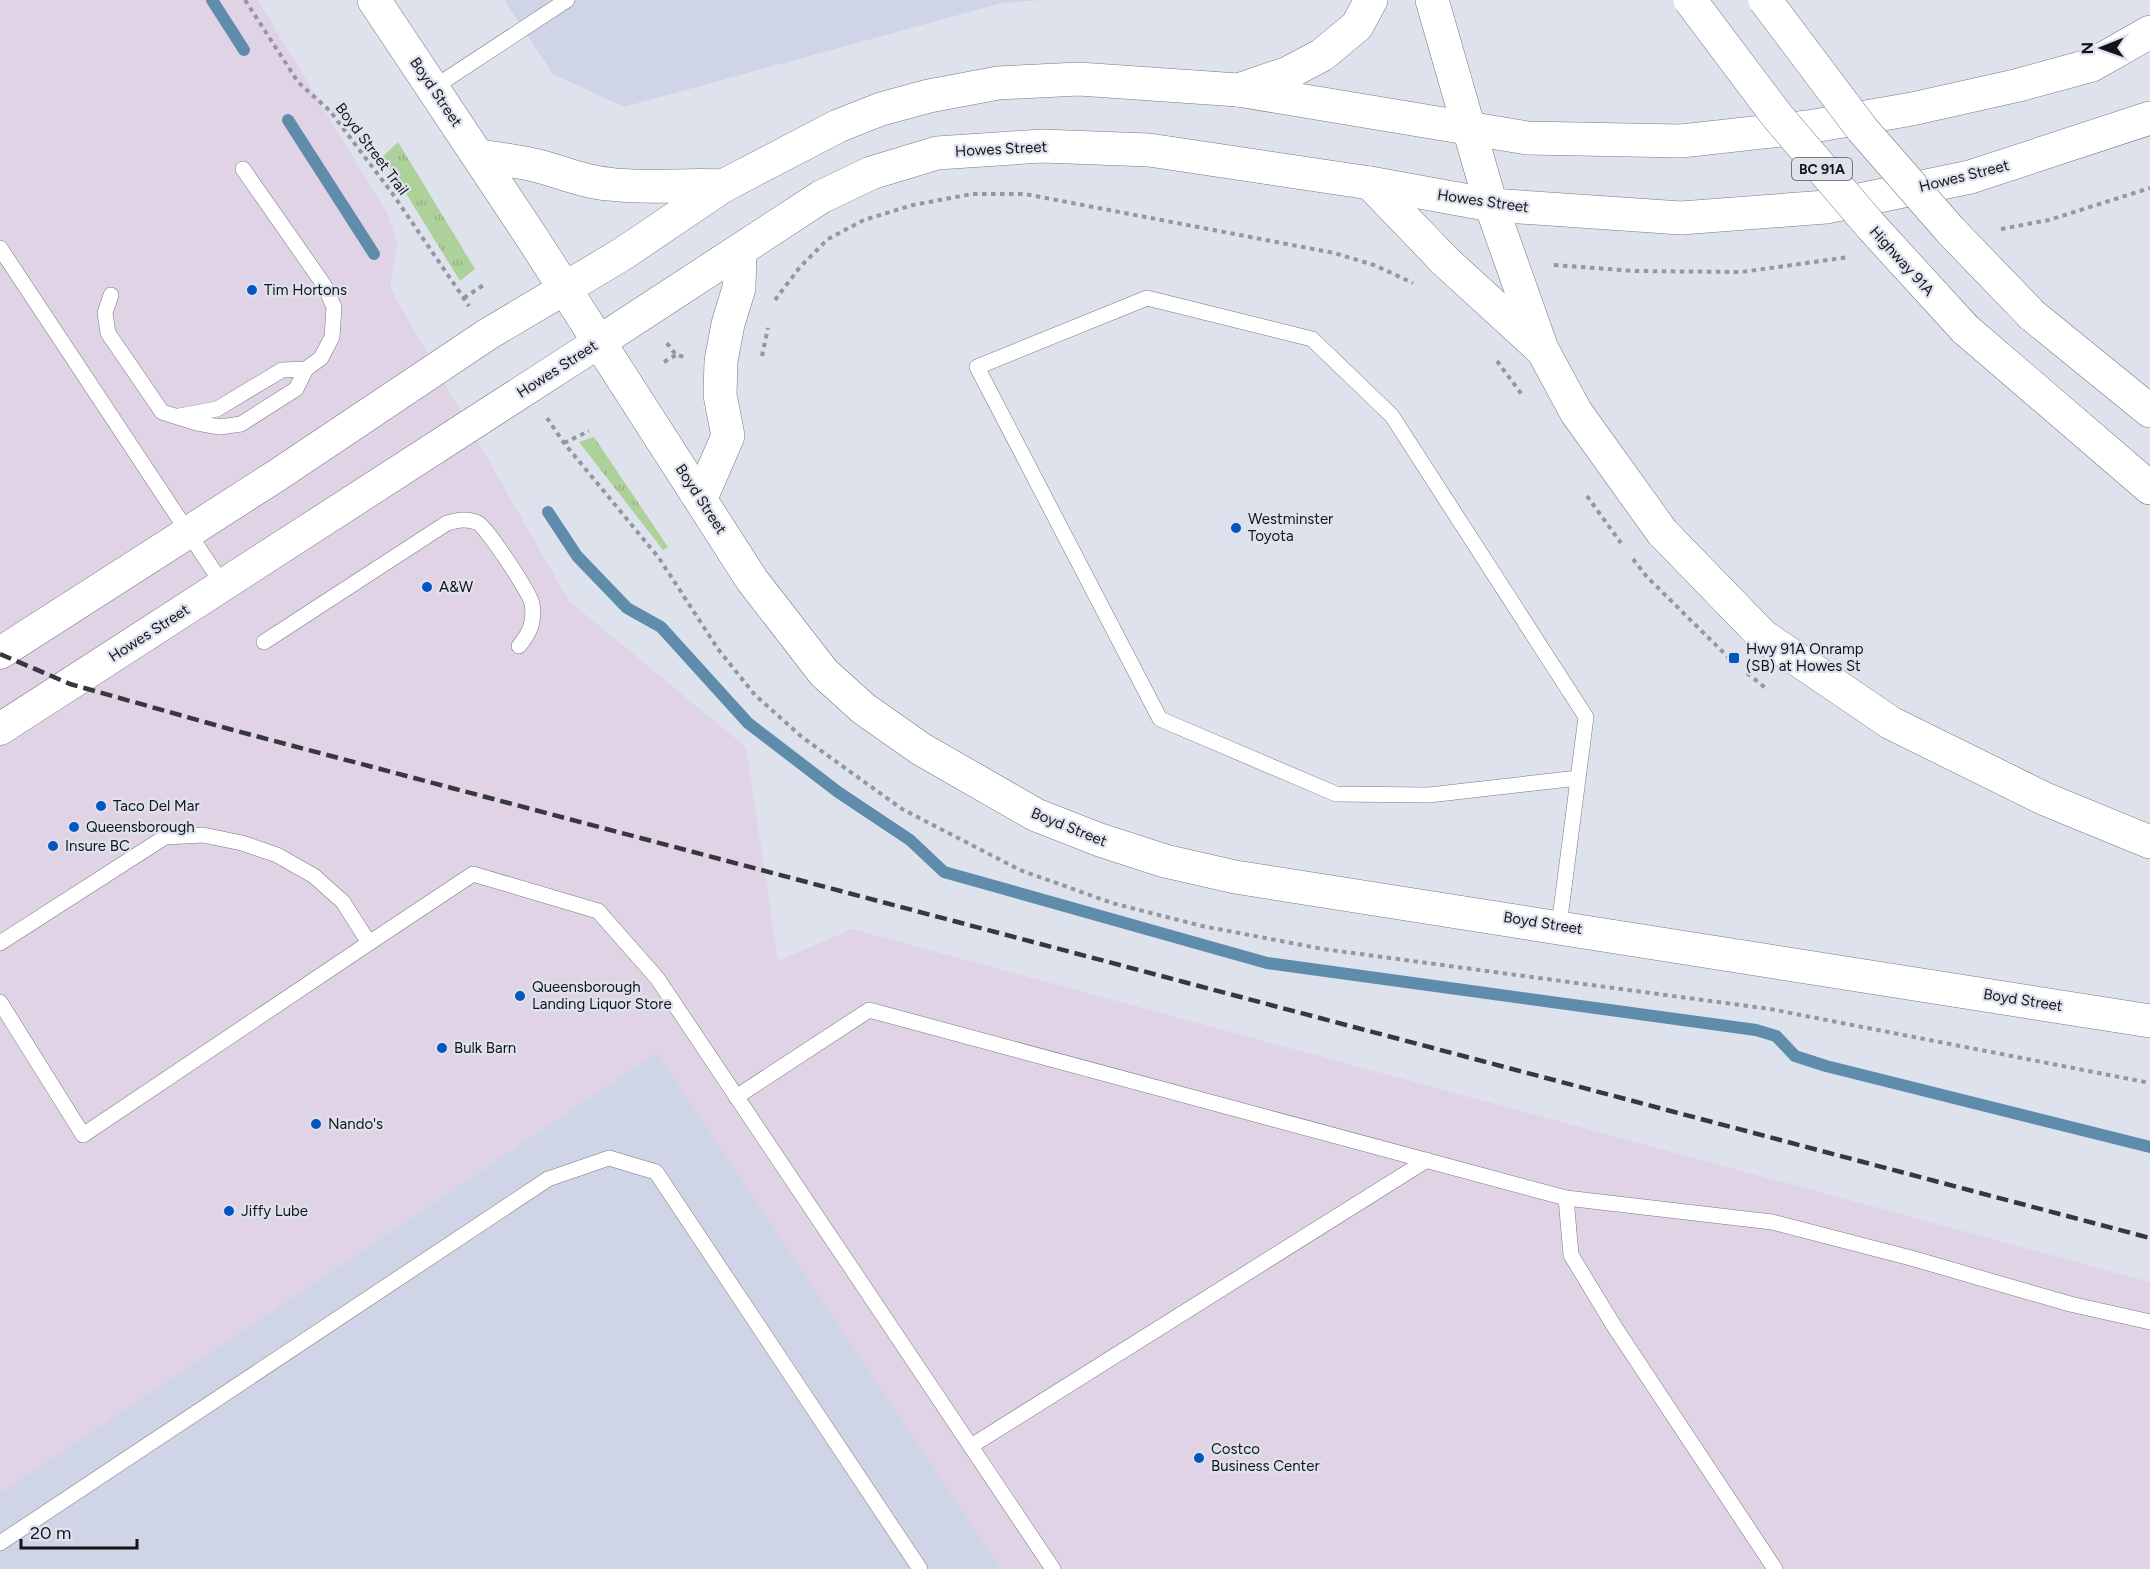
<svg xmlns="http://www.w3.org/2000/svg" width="2150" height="1569" font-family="Figtree,sans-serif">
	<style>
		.commercial { fill: #e0d3e6 }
		.built { fill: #cfd5e7 }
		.grass { fill: url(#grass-tufts) }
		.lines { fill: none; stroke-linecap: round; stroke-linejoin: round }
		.stream { stroke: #608cac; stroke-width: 12 }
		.service-casing { stroke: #767983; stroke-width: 16 }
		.minor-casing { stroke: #767983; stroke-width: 33 }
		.secondary-casing { stroke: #767983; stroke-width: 34 }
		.motorway-casing { stroke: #767983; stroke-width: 34 }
		.path { stroke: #9497a0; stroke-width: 4; stroke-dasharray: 4.5 4.5; stroke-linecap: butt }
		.service { stroke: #fff; stroke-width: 15 }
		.minor { stroke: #fff; stroke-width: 32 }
		.secondary { stroke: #fff; stroke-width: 33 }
		.motorway { stroke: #fff; stroke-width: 33 }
		.rail { stroke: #37383e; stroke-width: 4.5; stroke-dasharray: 12 6; stroke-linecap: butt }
		.motorway-bridge-casing { stroke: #767983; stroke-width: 34; stroke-linecap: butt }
		.motorway-bridge { stroke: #fff; stroke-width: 33 }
		.poi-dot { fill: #0456bf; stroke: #dee2ed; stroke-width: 2 }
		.labels { text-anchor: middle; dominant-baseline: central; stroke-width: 4.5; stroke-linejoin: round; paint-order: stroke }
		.shield { fill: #dee2ed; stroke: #515259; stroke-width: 1.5 }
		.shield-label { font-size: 14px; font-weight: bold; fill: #141519 }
		.street-label { font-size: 15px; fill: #141519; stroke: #dee2ed }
		.poi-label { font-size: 15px; fill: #141519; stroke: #dee2ed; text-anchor: start }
	</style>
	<defs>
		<pattern id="grass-tufts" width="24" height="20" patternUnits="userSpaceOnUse" patternTransform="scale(1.5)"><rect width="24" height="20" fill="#aed09b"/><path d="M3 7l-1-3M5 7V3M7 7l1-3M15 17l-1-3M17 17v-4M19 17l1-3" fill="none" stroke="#95b285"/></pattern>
	</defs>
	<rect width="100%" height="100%" fill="#dee2ed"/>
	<polygon class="commercial" points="0,0 258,0 389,217 397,242 390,288 569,601 746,747 778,961 852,929 2150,1282 2150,1569 1001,1569 657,1053 0,1493"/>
	<g class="built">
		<polygon points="504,0 1042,0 1002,3 624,107 553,74"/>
		<polygon points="657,1053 1001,1569 0,1569 0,1493"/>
	</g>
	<g class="grass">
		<polygon points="398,142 475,269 460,281 402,187 381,158"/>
		<polygon points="594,437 668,547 663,550 579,442"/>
	</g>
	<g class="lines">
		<g class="stream">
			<polyline points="212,0 244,50"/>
			<polyline points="288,120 374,254"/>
			<polyline points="548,512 577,556 627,608 661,627 748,723 838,792 910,840 944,872 1267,963 1756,1030 1776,1036 1795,1056 1826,1066 2150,1147"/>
		</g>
		<defs>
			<g id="service">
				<polyline points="433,88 567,0"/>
				<polyline points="0,248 223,585"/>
				<polyline points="111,295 105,313 108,333 162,412 197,423 220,427 241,424 296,389 306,369 321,358 332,337 334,307 324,285 243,169"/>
				<polyline points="179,416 217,409 282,370 306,369"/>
				<path d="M 264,642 L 447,523 C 458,520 467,518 478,523 C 487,528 531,594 532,604 C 535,621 530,633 519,646"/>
				<polyline points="1559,926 1586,717 1392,416 1312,339 1147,298 977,367 1160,719 1336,794 1429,795 1578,778"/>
				<polyline points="0,943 165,837 203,835 242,843 277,855 314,876 343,902 369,943 83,1135 0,1002"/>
				<polyline points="369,943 473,874 598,911 657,978 1053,1569"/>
				<polyline points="736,1097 869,1010 1566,1198 1772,1222 1911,1258 2070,1304 2150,1322"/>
				<polyline points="1566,1198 1571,1255 1614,1326 1775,1569"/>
				<polyline points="971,1446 1427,1160"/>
				<polyline points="0,1543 548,1179 609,1158 656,1172 920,1569"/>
			</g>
			<g id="minor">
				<polyline points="0,653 276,476 488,334 564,289"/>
				<polyline points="0,729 599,342"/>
			</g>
			<g id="secondary">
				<polyline points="374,0 529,233 752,580 824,673 864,709 921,749 1036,815 1100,840 1165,861 1235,877 2150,1021"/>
				<path d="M 479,156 C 498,159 519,161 538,166 C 562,172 583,182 608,184 C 646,189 684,184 723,186"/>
				<polyline points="564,289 624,253 723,186 838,126 881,109 929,96 998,83 1079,79 1238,90 1527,138 1681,141 1808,127 1912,109 2019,85 2092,65 2150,32"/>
				<polyline points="599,342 821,197 871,173 937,153 1042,146 1149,150 1370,183 1491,205 1681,218 1826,207 1970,177 2150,118"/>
				<polyline points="701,498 728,436 720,395 721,361 728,324 739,288 740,251"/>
			</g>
			<g id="motorway">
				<polyline points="1432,0 1491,205 1542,349 1576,412 1662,532 1763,636 1891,723 2045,799 2150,842"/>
				<polyline points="1238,90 1288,73 1322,55 1357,26 1371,0"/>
				<polyline points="1370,183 1445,261 1539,347"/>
				<polyline points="2032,315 2150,411"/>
				<polyline points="1965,329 2150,488"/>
			</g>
		</defs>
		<use href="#service" class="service-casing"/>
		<use href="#minor" class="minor-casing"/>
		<use href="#secondary" class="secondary-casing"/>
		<use href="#motorway" class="motorway-casing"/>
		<g class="path">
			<polyline points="245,0 298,82 330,111 392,193 469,306"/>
			<polyline points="2001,229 2049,220 2150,188"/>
			<polyline points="1554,265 1635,271 1742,272 1849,257"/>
			<polyline points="464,298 485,284"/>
			<polyline points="775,300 800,267 828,239 864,220 913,205 972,194 1025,194 1334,253 1374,265 1413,283"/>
			<polyline points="667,343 676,355 685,357"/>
			<polyline points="762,356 768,328"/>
			<polyline points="1497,361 1523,396"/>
			<polyline points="664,362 676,355"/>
			<polyline points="547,418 564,443 659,558 718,649 755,695 802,737 902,809 1020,870 1112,903 1202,926 1323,949 1770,1009 2150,1083"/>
			<polyline points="564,443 589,431"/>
			<polyline points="1587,496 1621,543"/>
			<polyline points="1633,559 1647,577 1730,659"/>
			<polyline points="1747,673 1768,690"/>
		</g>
		<use href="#service" class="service"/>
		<use href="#minor" class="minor"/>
		<use href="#secondary" class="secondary"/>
		<use href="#motorway" class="motorway"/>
		<polyline class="rail" points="0,654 70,684 233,730 2150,1238"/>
		<defs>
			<g id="motorway-bridge">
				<polyline points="1690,0 1778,117 1871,226 1965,329"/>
				<polyline points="1765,0 1862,129 1951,231 2032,315"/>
			</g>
		</defs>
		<use href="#motorway-bridge" class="motorway-bridge-casing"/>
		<use href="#motorway-bridge" class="motorway-bridge"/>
	</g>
	<g class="poi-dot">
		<circle cx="252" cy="290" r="6"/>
		<circle cx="1236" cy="528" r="6"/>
		<circle cx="427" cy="587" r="6"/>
		<rect x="1728" y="652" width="12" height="12" rx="3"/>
		<circle cx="101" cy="806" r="6"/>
		<circle cx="74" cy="827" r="6"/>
		<circle cx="53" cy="846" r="6"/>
		<circle cx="520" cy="996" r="6"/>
		<circle cx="442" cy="1048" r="6"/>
		<circle cx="316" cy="1124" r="6"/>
		<circle cx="229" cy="1211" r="6"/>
		<circle cx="1199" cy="1458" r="6"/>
	</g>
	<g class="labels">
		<rect class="shield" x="1792" y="158" width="60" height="22" rx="4.5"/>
		<g class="shield-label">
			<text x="1822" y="169">BC 91A</text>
		</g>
		<g class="street-label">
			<text transform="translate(436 92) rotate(56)">Boyd Street</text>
			<text transform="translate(372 149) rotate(53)">Boyd Street Trail</text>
			<text transform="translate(1001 149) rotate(-3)">Howes Street</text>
			<text transform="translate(1964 176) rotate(-14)">Howes Street</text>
			<text transform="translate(1483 201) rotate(8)">Howes Street</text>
			<text transform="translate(1902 261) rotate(48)">Highway 91A</text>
			<text transform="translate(557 369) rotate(-33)">Howes Street</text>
			<text transform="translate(701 499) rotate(57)">Boyd Street</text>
			<text transform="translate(149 633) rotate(-33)">Howes Street</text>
			<text transform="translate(1069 827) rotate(22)">Boyd Street</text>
			<text transform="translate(1543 923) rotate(9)">Boyd Street</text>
			<text transform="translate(2023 1000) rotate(9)">Boyd Street</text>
		</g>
		<g class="poi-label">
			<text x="264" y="290">Tim Hortons</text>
			<text x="1248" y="519">Westminster<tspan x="1248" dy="17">Toyota</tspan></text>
			<text x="439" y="587">A&amp;W</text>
			<text x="1746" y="649">Hwy 91A Onramp<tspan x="1746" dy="17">(SB) at Howes St</tspan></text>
			<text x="113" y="806">Taco Del Mar</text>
			<text x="86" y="827">Queensborough</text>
			<text x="65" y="846">Insure BC</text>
			<text x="532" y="987">Queensborough<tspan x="532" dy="17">Landing Liquor Store</tspan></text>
			<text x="454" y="1048">Bulk Barn</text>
			<text x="328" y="1124">Nando's</text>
			<text x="241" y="1211">Jiffy Lube</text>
			<text x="1211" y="1449">Costco<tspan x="1211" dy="17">Business Center</tspan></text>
		</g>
	</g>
	<g transform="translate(2102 48) rotate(269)" stroke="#dee2ed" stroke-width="4.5" paint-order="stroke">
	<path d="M0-4.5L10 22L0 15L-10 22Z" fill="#141519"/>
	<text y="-9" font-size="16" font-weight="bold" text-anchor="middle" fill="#141519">N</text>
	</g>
	<path d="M21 1539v9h116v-9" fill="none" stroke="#141519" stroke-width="3"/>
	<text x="30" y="1539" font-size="18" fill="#141519" stroke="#dee2ed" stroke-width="4.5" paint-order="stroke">20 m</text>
</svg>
